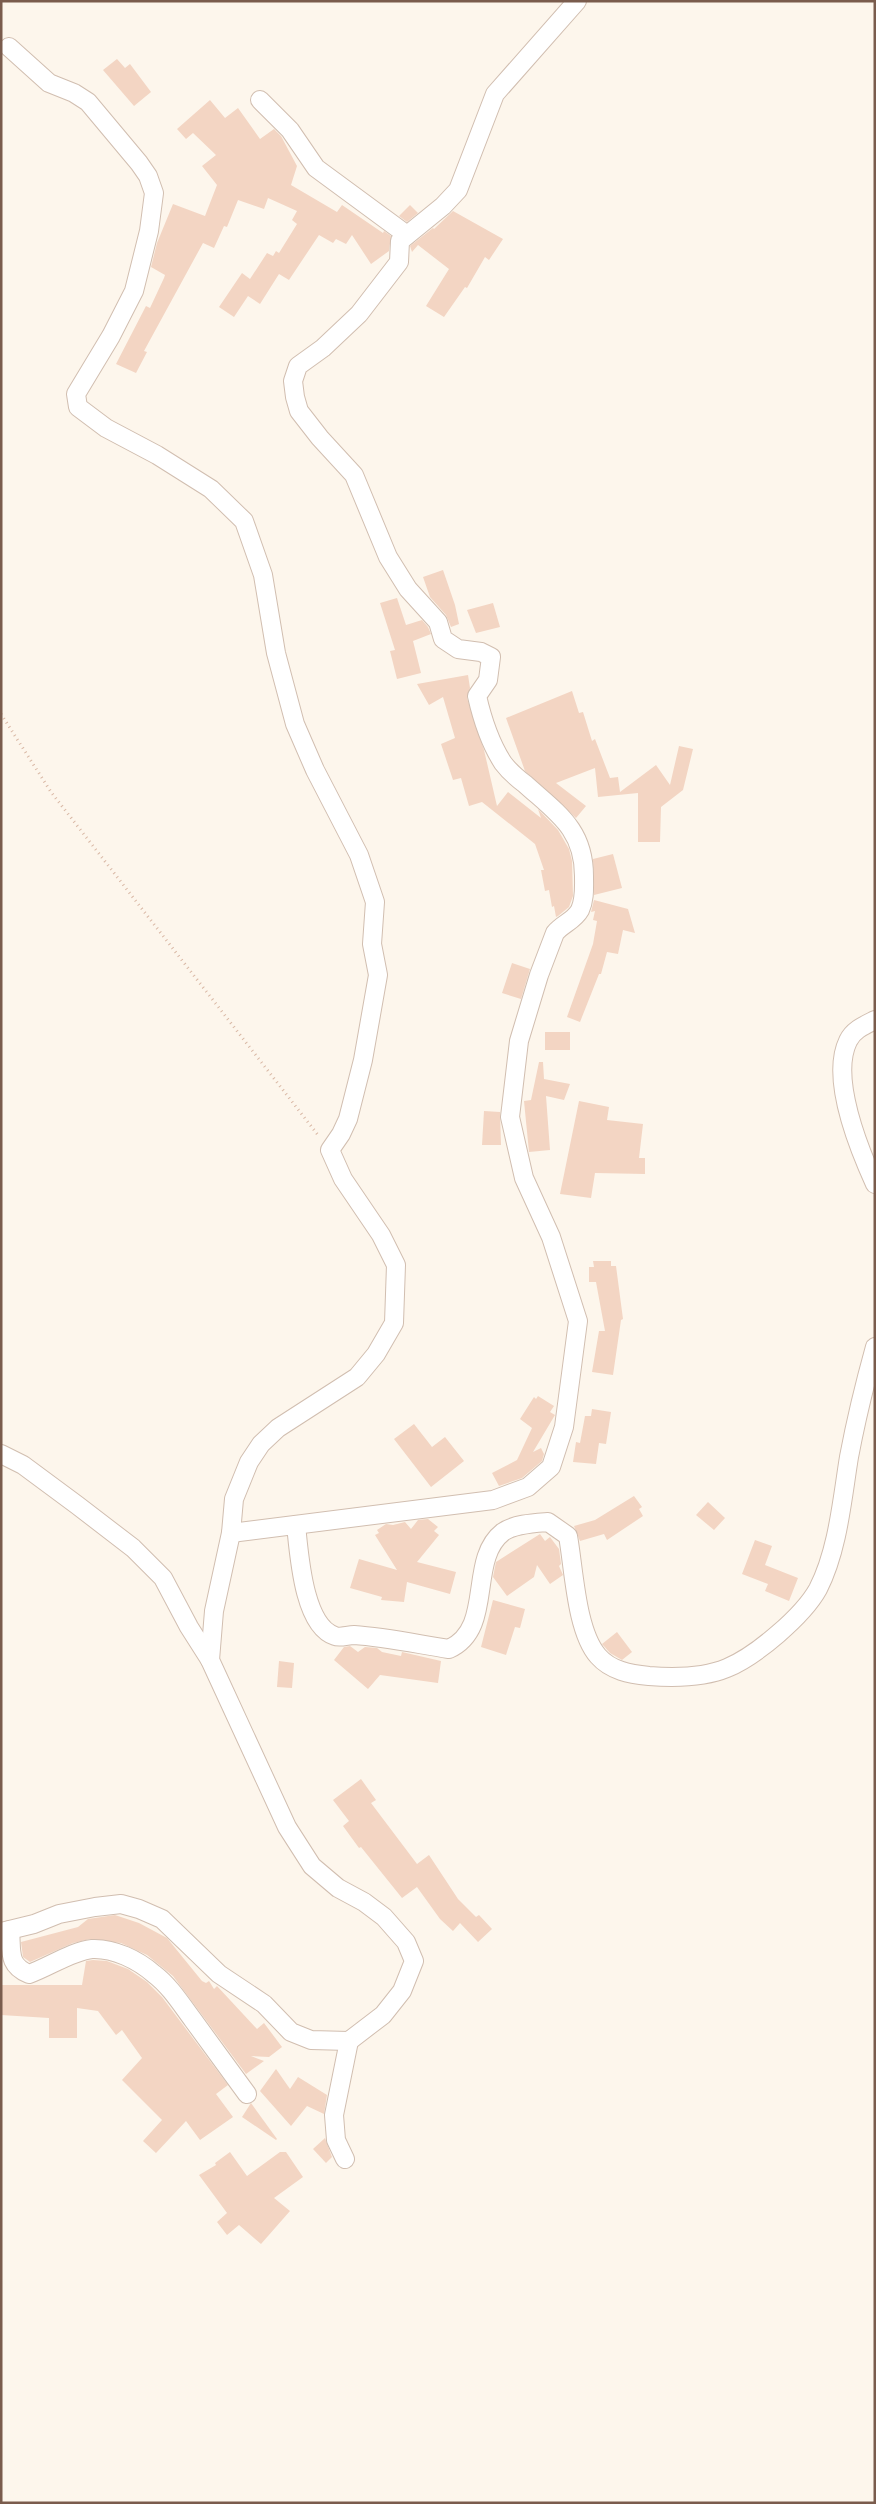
<svg xmlns="http://www.w3.org/2000/svg" width="876" height="2504" font-family="Signika,sans-serif">
	<style>
		.building { fill: #f3d5c3 }
		.lines { fill: none; stroke-linecap: round; stroke-linejoin: round }
		.minor-casing { stroke: #d1beb0; stroke-width: 20 }
		.path { stroke: #d9b8a5; stroke-width: 3; stroke-dasharray: 1 4; stroke-linecap: butt }
		.minor { stroke: #fff; stroke-width: 18 }
	</style>
	<rect width="100%" height="100%" fill="#fdf6ec"/>
	<g class="building">
		<polygon points="117,59 125,68 130,64 151,92 134,106 103,70"/>
		<polygon points="210,100 225,118 238,108 260,139 274,129 281,136 297,166 291,185 337,212 342,205 383,233 384,231 391,236 389,251 371,264 352,235 346,244 336,239 333,243 319,235 289,280 279,274 260,304 248,296 234,317 219,307 242,273 250,279 267,253 273,256 276,251 279,253 297,224 292,220 297,211 268,198 264,209 238,200 227,227 224,226 214,248 203,243 144,351 147,352 136,373 116,364 146,306 150,308 164,278 165,275 151,267 157,243 173,204 205,216 217,185 202,166 216,155 193,133 186,139 177,129"/>
		<polygon points="410,205 418,213 407,222 399,216"/>
		<polygon points="453,211 503,239 489,260 485,257 467,288 465,287 444,317 426,306 449,269 418,245 412,252 410,246 433,228 434,229"/>
		<polygon points="443,570 455,605 459,624 451,627 446,615 430,597 423,577"/>
		<polygon points="397,598 406,625 422,620 428,627 431,634 413,641 421,673 397,679 390,651 395,650 380,603"/>
		<polygon points="493,603 500,627 476,633 467,610"/>
		<polygon points="468,675 470,688 467,698 484,750 497,806 508,792 541,818 538,809 558,830 569,849 572,861 573,896 569,907 558,916 556,917 554,906 552,907 549,890 545,891 541,870 544,870 535,844 482,802 469,806 461,778 453,780 441,744 455,738 443,697 429,705 417,684"/>
		<polygon points="572,691 579,713 583,712 592,741 595,739 610,778 618,777 620,792 656,765 670,785 679,746 693,749 683,790 661,807 660,842 638,842 638,793 598,797 595,768 556,783 586,806 576,818 525,771 506,718"/>
		<polygon points="613,854 622,888 594,895 593,859"/>
		<polygon points="594,900 628,909 635,933 623,930 618,954 607,952 601,974 599,974 580,1022 567,1017 593,944 597,921 593,920 595,911 591,912"/>
		<polygon points="512,963 530,969 521,999 502,993"/>
		<rect x="545" y="1032" width="25" height="18"/>
		<polygon points="539,1062 543,1062 544,1079 570,1084 564,1100 546,1096 550,1150 529,1152 524,1101 531,1100"/>
		<polygon points="579,1101 609,1107 607,1120 643,1124 639,1158 645,1158 645,1174 595,1173 591,1198 560,1194"/>
		<polygon points="484,1111 500,1112 501,1145 482,1145"/>
		<polygon points="593,1261 611,1261 611,1266 616,1266 623,1319 621,1320 613,1375 592,1372 599,1331 605,1331 596,1282 589,1282 589,1267 594,1267"/>
		<polygon points="538,1396 554,1406 550,1412 555,1415 533,1452 541,1448 544,1454 542,1461 522,1478 499,1486 492,1473 517,1460 532,1428 520,1419 534,1397 536,1399"/>
		<polygon points="592,1409 611,1412 606,1444 599,1443 596,1464 573,1462 576,1442 580,1443 585,1416 591,1416"/>
		<polygon points="414,1424 432,1447 445,1437 464,1461 431,1487 394,1439"/>
		<polygon points="634,1496 642,1507 639,1509 643,1516 607,1540 604,1534 580,1541 574,1526 595,1520"/>
		<polygon points="708,1502 725,1518 714,1530 696,1515"/>
		<polygon points="428,1519 438,1527 434,1531 439,1535 417,1562 456,1572 450,1594 407,1582 404,1602 381,1600 382,1597 350,1588 359,1559 397,1570 375,1535 379,1533 377,1530 386,1524 393,1525 405,1522 411,1529 418,1520"/>
		<polygon points="540,1534 545,1541 550,1537 559,1549 561,1564 559,1566 563,1575 550,1584 537,1565 534,1577 507,1596 493,1577 496,1562"/>
		<polygon points="755,1540 772,1546 765,1565 798,1578 789,1601 765,1591 768,1584 742,1574"/>
		<polygon points="493,1600 525,1609 520,1628 515,1627 506,1655 481,1647"/>
		<polygon points="617,1632 632,1652 622,1660 610,1653 602,1644"/>
		<polygon points="350,1646 358,1652 365,1647 377,1648 382,1652 401,1656 402,1652 441,1661 438,1683 380,1675 368,1689 334,1660 344,1647"/>
		<polygon points="279,1661 294,1663 292,1688 277,1687"/>
		<polygon points="361,1779 376,1800 371,1803 417,1864 429,1855 458,1899 476,1917 479,1915 492,1929 478,1942 460,1923 453,1931 440,1919 417,1887 402,1898 361,1847 359,1848 343,1826 349,1821 333,1800"/>
		<polygon points="115,1915 139,1923 167,1938 202,1981 206,1983 209,1981 214,1989 217,1986 257,2029 264,2023 282,2047 269,2057 251,2056 264,2061 246,2074 173,1976 147,1955 121,1943 90,1939 73,1943 30,1962 23,1957 21,1942 78,1927 88,1919"/>
		<polygon points="93,1960 107,1961 128,1969 147,1982 162,1997 228,2085 216,2094 233,2117 200,2140 186,2121 156,2153 143,2141 162,2120 122,2080 142,2058 122,2030 116,2035 98,2011 77,2008 77,2038 49,2038 49,2018 1,2015 1,1985 82,1985 86,1961"/>
		<polygon points="276,2069 290,2089 298,2077 327,2095 324,2114 307,2106 291,2126 260,2091"/>
		<polygon points="251,2103 277,2139 276,2140 242,2117"/>
		<polygon points="325,2138 332,2157 326,2163 313,2149"/>
		<polygon points="230,2152 247,2176 280,2152 286,2152 303,2177 274,2198 290,2211 261,2244 239,2225 227,2235 217,2222 227,2213 199,2175 216,2165 215,2163"/>
	</g>
	<g class="lines">
		<defs>
			<g id="minor">
				<polyline points="260,100 290,130 316,168 407,235"/>
				<path d="M 875,1020 C 865,1025 853,1030 848,1041 C 830,1078 859,1149 875,1184"/>
				<polyline points="1,1454 23,1465 77,1505 133,1548 163,1578 189,1627 210,1660"/>
				<path d="M 296,1525 C 299,1552 303,1626 335,1636 C 340,1638 348,1635 354,1635 C 385,1637 417,1644 449,1649 C 495,1628 467,1560 503,1532 C 514,1524 535,1523 548,1522 L 568,1536 C 574,1569 576,1631 598,1656 C 611,1671 630,1674 649,1676 C 675,1678 703,1678 727,1668 C 756,1656 803,1616 818,1589 C 838,1550 842,1500 849,1457 C 856,1420 865,1383 875,1347"/>
				<path d="M 231,1533 L 493,1500 L 528,1487 L 551,1467 L 564,1427 L 578,1321 L 551,1237 L 524,1178 L 510,1117 L 519,1041 L 539,975 L 555,933 C 562,924 574,921 580,910 C 585,899 584,888 584,876 C 584,829 557,813 525,784 C 517,778 509,771 503,763 C 490,743 482,718 477,696 L 488,680 L 491,657 L 481,652 L 458,649 L 443,639 L 438,622 L 408,589 L 388,557 L 354,475 L 320,438 L 299,411 L 295,397 L 293,381 L 298,366 L 323,348 L 359,314 L 399,262 L 400,241 L 443,206 L 458,190 L 495,94 L 577,1"/>
				<path d="M 10,1930 C 12,1951 7,1965 29,1974 C 49,1967 72,1951 92,1949 C 114,1948 138,1960 154,1974 C 170,1986 181,2004 193,2020 C 211,2045 229,2069 247,2094"/>
				<polyline points="1,1932 34,1924 59,1914 95,1907 121,1904 139,1909 162,1919 219,1974 264,2004 291,2032 311,2040 349,2041 383,2015 402,1991 414,1961 406,1942 384,1917 364,1902 338,1888 312,1866 287,1827 210,1660 214,1611 231,1533 234,1499 249,1462 261,1444 278,1428 357,1377 376,1354 394,1323 396,1265 381,1235 343,1179 330,1150 341,1134 348,1119 363,1060 378,975 372,944 375,902 359,855 315,770 295,724 276,653 263,575 244,521 211,489 157,455 106,428 78,407 76,394 111,336 134,291 149,231 154,193 148,176 139,163 88,102 74,93 49,83 9,47"/>
				<polyline points="345,2159 336,2140 334,2115 349,2041"/>
			</g>
		</defs>
		<use href="#minor" class="minor-casing"/>
		<polyline class="path" points="1,714 51,792 318,1135"/>
		<use href="#minor" class="minor"/>
	</g>
	<rect width="876" height="2504" fill="none" stroke="#7a5c4d" stroke-width="5"/>
</svg>
